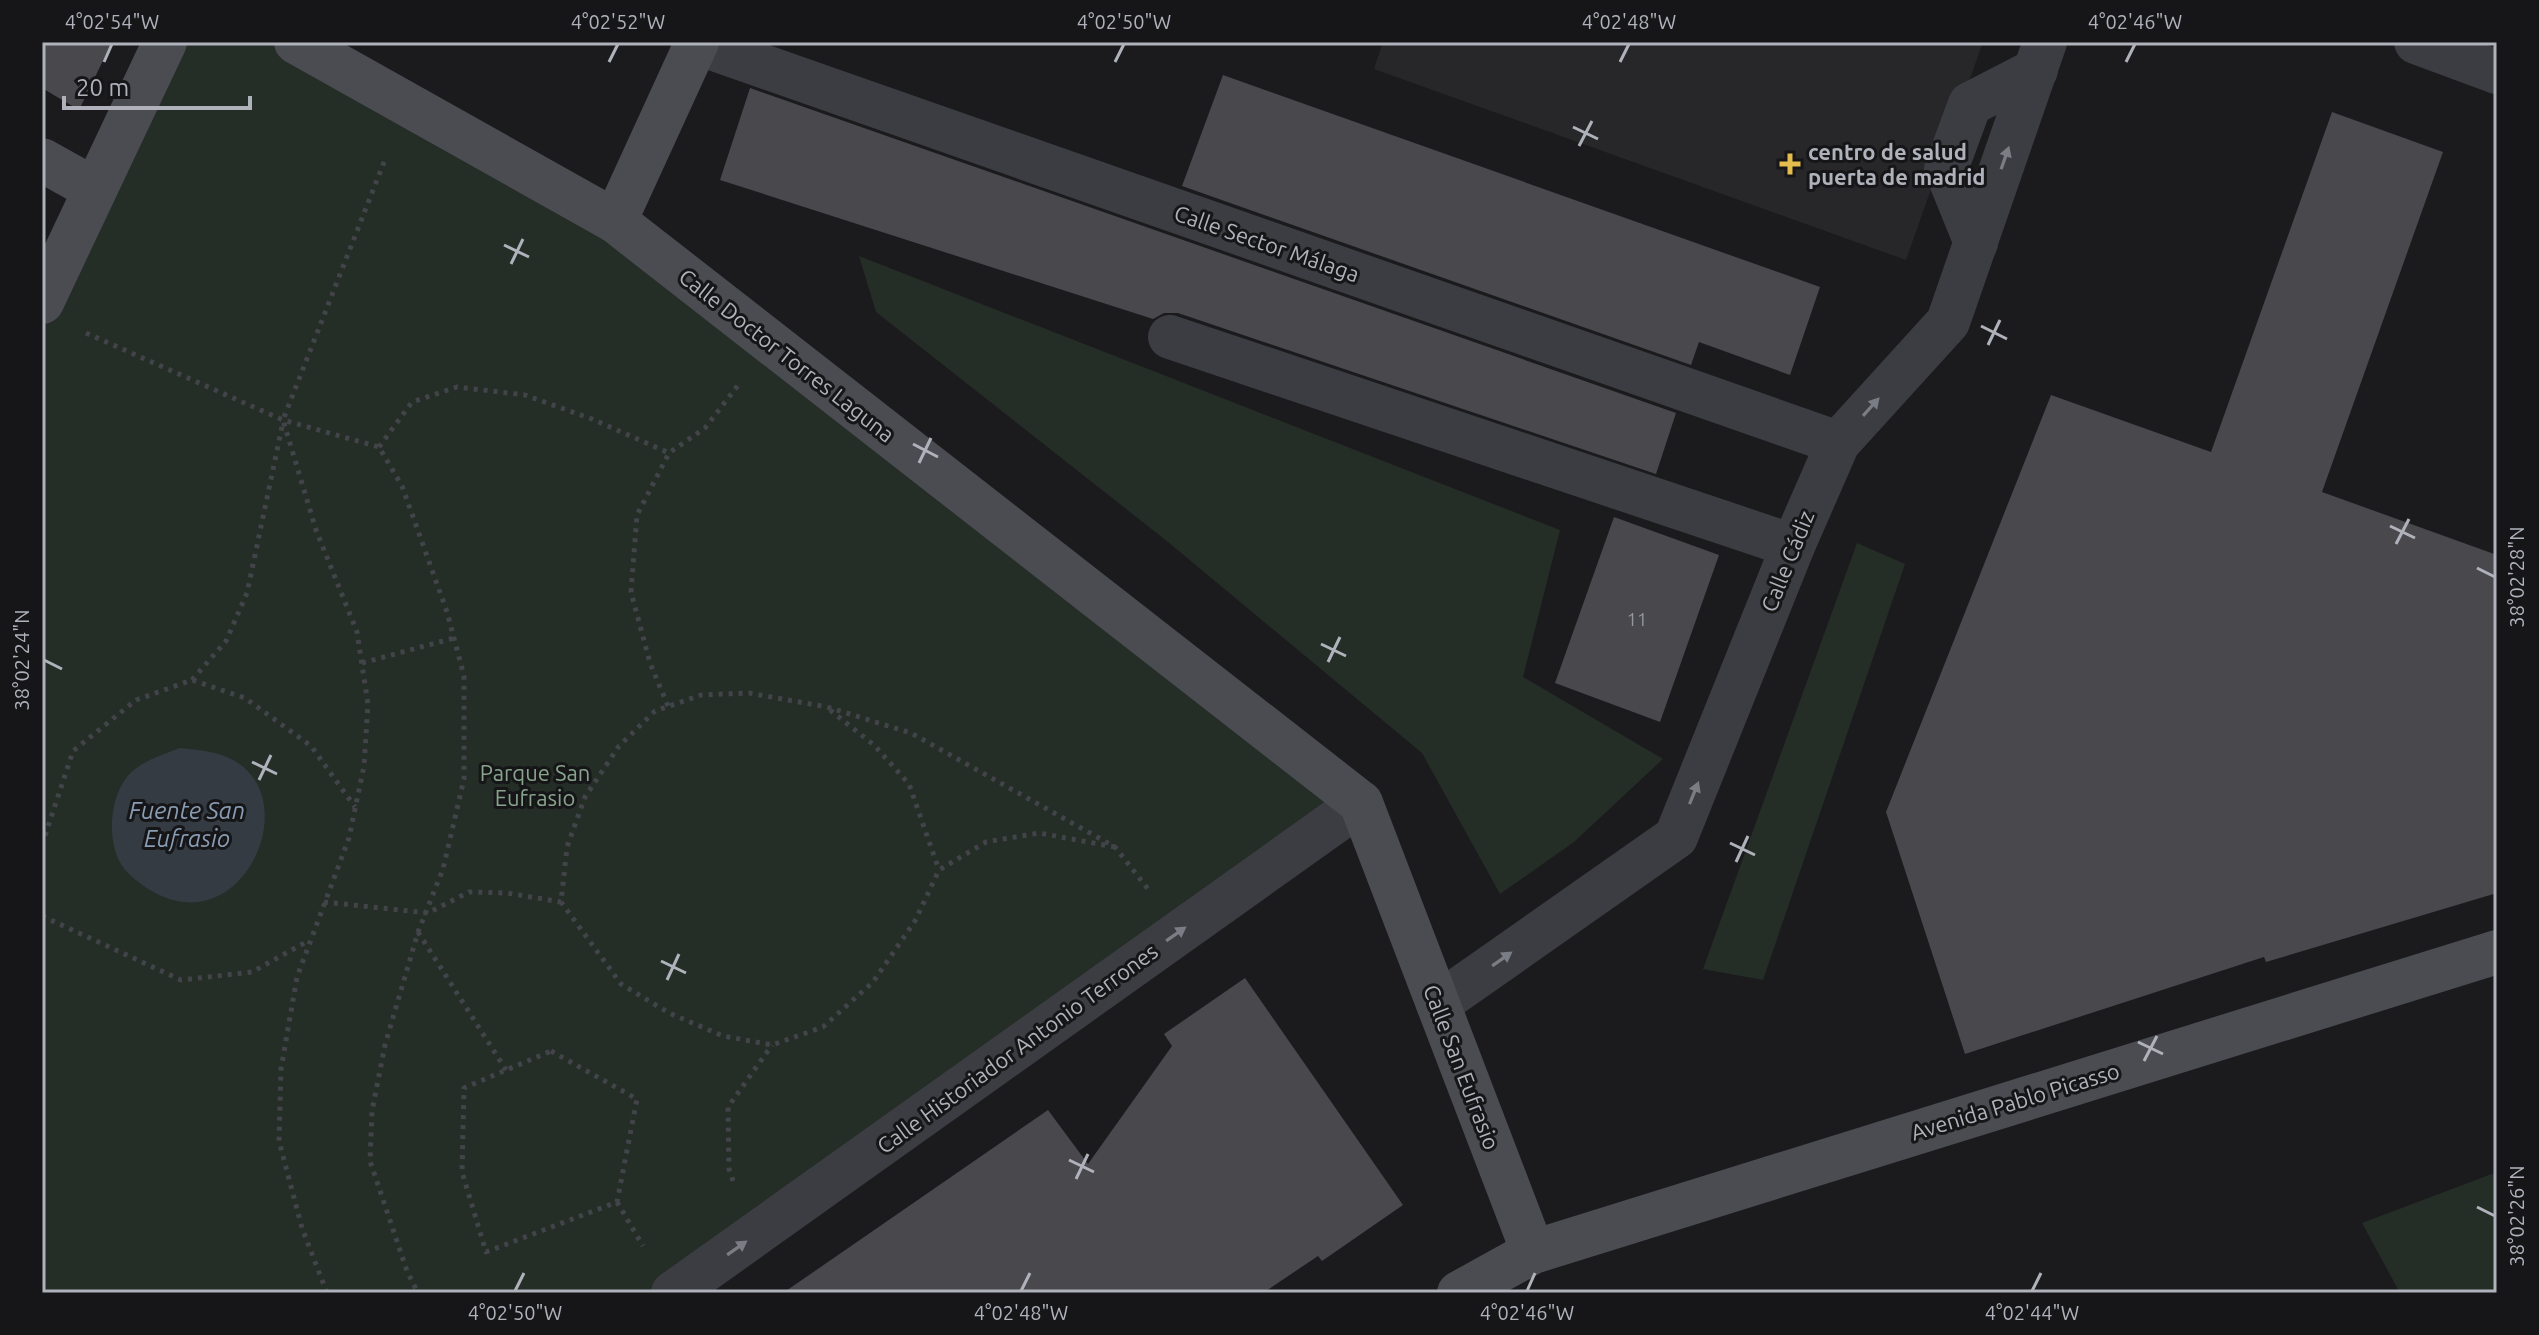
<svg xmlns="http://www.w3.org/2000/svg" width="2539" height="1335" font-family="Ubuntu,sans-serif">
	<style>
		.built { fill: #27272a }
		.green { fill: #252d27 }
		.water { fill: #343b42 }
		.building { fill: #48484d }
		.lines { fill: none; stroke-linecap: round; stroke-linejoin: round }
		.path { stroke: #424449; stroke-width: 5; stroke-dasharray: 4 6; stroke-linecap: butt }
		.street { stroke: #3c3d42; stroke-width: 44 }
		.secondary { stroke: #4a4c52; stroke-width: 44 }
		.oneway { fill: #7b7d85 }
		.ticks { fill: none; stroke: #afb2bb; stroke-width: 3 }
		.poi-dot { fill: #e3bc4d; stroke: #161618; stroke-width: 3 }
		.labels { text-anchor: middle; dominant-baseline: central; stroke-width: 6; stroke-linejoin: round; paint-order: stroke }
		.number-label { font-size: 18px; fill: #9598a0 }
		.poi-label { font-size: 22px; font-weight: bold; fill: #afb2bb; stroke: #161618; text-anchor: start }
		.street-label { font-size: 22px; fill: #afb2bb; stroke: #161618 }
		.park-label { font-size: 22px; fill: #88a48c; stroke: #161618 }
		.water-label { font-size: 24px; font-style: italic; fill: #899cb3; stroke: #161618 }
		.neatline { fill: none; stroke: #afb2bb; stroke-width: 3 }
		.ticks-label { font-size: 20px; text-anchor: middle; fill: #afb2bb }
	</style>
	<rect width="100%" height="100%" fill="#1b1b1d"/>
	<polygon class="built" points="1383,42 1983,42 1906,260 1374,69"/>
	<g class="green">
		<polygon points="167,42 296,42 615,221 1361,803 673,1293 42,1293 42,312"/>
		<polygon points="859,256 1560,530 1523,677 1663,759 1574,842 1500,894 1422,753 1168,542 876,312"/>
		<polygon points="1857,543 1905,564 1763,980 1703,969"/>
		<polygon points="2497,1172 2497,1293 2400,1293 2362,1223"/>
	</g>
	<path class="water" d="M 180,748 C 198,750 217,751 233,760 C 312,802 231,968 129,874 C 103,851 108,789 135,769 C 148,759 165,754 180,748 Z"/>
	<g class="building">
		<polygon points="42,42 112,42 79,110 42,88"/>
		<polygon points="1223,75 1820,287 1790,375 1699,342 1691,365 1182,186"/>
		<polygon points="750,88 1676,413 1656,474 1178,313 1164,313 1153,319 720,180"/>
		<polygon points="2332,112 2443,152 2322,492 2497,555 2497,893 2266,962 2264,957 1965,1054 1886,812 2051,395 2211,452"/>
		<polygon points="1614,517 1719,555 1660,722 1555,683"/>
		<polygon points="1245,978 1403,1205 1322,1261 1318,1256 1263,1293 783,1293 1048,1110 1088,1164 1172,1046 1164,1034"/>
	</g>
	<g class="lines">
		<g class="path">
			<polyline points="86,333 283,420 379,447 402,486 447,612 464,676 464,779 443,869 418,932 385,1045 372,1111 370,1161 407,1271 418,1293"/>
			<polyline points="379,447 412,402 457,387 525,395 592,419 669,453 705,428 739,384"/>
			<polyline points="362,663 454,638"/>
			<polyline points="192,680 226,641 247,593 283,422"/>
			<polyline points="668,706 650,663 631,592 637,515 669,453"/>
			<polyline points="830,710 874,745 909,784 939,870"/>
			<polyline points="42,845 73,751 136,700 192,680 245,698 311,746 355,807"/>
			<polyline points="1115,847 1039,833 986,842 939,870 915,921 873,982 823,1027 772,1045 723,1036 669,1013 621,984 561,902 567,847 585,797 619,746 655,711 701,695 749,693 827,707 911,733 1115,847 1148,889"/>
			<polyline points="324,902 428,913 469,892 507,893 561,902"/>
			<polyline points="42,916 181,980 252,972 308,941"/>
			<polyline points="418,932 506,1070"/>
			<polygon points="551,1051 637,1099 617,1202 486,1252 462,1172 464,1088"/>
			<polyline points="733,1181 729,1169 728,1107 772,1045"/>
			<polyline points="617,1202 643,1246"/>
			<polyline points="327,1293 302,1228 279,1141 281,1069 297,977 349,838 364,766 368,704 357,632 316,530 283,420 386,157"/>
		</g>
		<g class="street">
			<polyline points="2416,42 2497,72"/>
			<polyline points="697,43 1838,443"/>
			<polyline points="1976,243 1946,169 1970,104 2036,70"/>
			<polyline points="1170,337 1793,546"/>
			<polyline points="1438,1004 1676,837 1793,546 1838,443 1948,322 2045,42"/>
			<polyline points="673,1293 1361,803"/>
		</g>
		<g class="secondary">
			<polyline points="296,42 615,221 1361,803 1533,1252"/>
			<polyline points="42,160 94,189"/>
			<polyline points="615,221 697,42"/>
			<polyline points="42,302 165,42"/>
			<polyline points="1459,1293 1533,1252 2497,952"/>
		</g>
	</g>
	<defs><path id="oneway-solid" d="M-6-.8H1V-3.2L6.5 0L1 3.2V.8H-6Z" transform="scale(2)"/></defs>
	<g class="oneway">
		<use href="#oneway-solid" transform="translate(2005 158) rotate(-71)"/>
		<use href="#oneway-solid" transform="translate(1871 407) rotate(-48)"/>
		<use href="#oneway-solid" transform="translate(1694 793) rotate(-68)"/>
		<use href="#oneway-solid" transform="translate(1176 934) rotate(-35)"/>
		<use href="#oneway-solid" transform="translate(1502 959) rotate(-35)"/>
		<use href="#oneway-solid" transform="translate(737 1248) rotate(-35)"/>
	</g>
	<path class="ticks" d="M 104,62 L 112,44M 609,62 L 618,44M 1115,62 L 1124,44M 1620,62 L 1629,44M 2126,62 L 2135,44M 1573,127 L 1598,139M 1579,146 L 1592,121M 504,245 L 529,257M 511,264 L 523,239M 1981,326 L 2007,339M 1988,345 L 2000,320M 913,444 L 938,457M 919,463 L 931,438M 2390,526 L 2415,538M 2396,544 L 2409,519M 2477,568 L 2495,577M 1321,644 L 1346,656M 44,660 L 62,669M 1328,662 L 1340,637M 252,762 L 277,774M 259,780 L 271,755M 1730,843 L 1755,855M 1736,862 L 1748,836M 661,961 L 686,973M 667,980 L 679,954M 2138,1042 L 2163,1054M 2144,1061 L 2157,1036M 1069,1160 L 1094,1172M 1076,1179 L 1088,1154M 2477,1207 L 2495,1216M 515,1291 L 524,1273M 1021,1291 L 1030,1273M 1527,1291 L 1535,1273M 2032,1291 L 2041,1273"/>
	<path class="poi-dot" d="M1786 152h8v8h8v8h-8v8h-8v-8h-8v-8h8z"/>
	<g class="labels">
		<g class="number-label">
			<text x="1637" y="619">11</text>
		</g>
		<g class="poi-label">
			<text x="1808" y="151">centro de salud<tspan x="1808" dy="25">puerta de madrid</tspan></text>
		</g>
		<g class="street-label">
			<text transform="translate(1267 243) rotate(19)">Calle Sector Málaga</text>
			<text transform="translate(787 355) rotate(38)">Calle Doctor Torres Laguna</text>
			<text transform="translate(1787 561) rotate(-68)">Calle Cádiz</text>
			<text transform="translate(1017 1048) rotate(-36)">Calle Historiador Antonio Terrones</text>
			<text transform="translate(1462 1067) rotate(69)">Calle San Eufrasio</text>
			<text transform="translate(2015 1101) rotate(-17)">Avenida Pablo Picasso</text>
		</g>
		<g class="park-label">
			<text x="535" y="772">Parque San<tspan x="535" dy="25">Eufrasio</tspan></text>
		</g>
		<g class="water-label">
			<text x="187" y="810">Fuente San<tspan x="187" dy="28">Eufrasio</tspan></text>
		</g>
	</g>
	<rect width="2539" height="1335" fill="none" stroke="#161618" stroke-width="88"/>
	<path d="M64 96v12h186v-12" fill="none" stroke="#afb2bb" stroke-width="4"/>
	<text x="76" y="96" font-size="24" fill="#afb2bb" stroke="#161618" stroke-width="6" paint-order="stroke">20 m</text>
	<rect x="44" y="44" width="2451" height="1247" class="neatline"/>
	<g class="ticks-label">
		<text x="112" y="29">4°02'54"W</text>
		<text x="618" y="29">4°02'52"W</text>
		<text x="1124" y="29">4°02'50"W</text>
		<text x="1629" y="29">4°02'48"W</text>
		<text x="2135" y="29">4°02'46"W</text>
		<text transform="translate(2517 577) rotate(-90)" y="7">38°02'28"N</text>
		<text transform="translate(22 660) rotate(-90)" y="7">38°02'24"N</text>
		<text transform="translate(2517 1216) rotate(-90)" y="7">38°02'26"N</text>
		<text x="515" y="1320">4°02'50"W</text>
		<text x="1021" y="1320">4°02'48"W</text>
		<text x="1527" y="1320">4°02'46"W</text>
		<text x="2032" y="1320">4°02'44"W</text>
	</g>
</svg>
